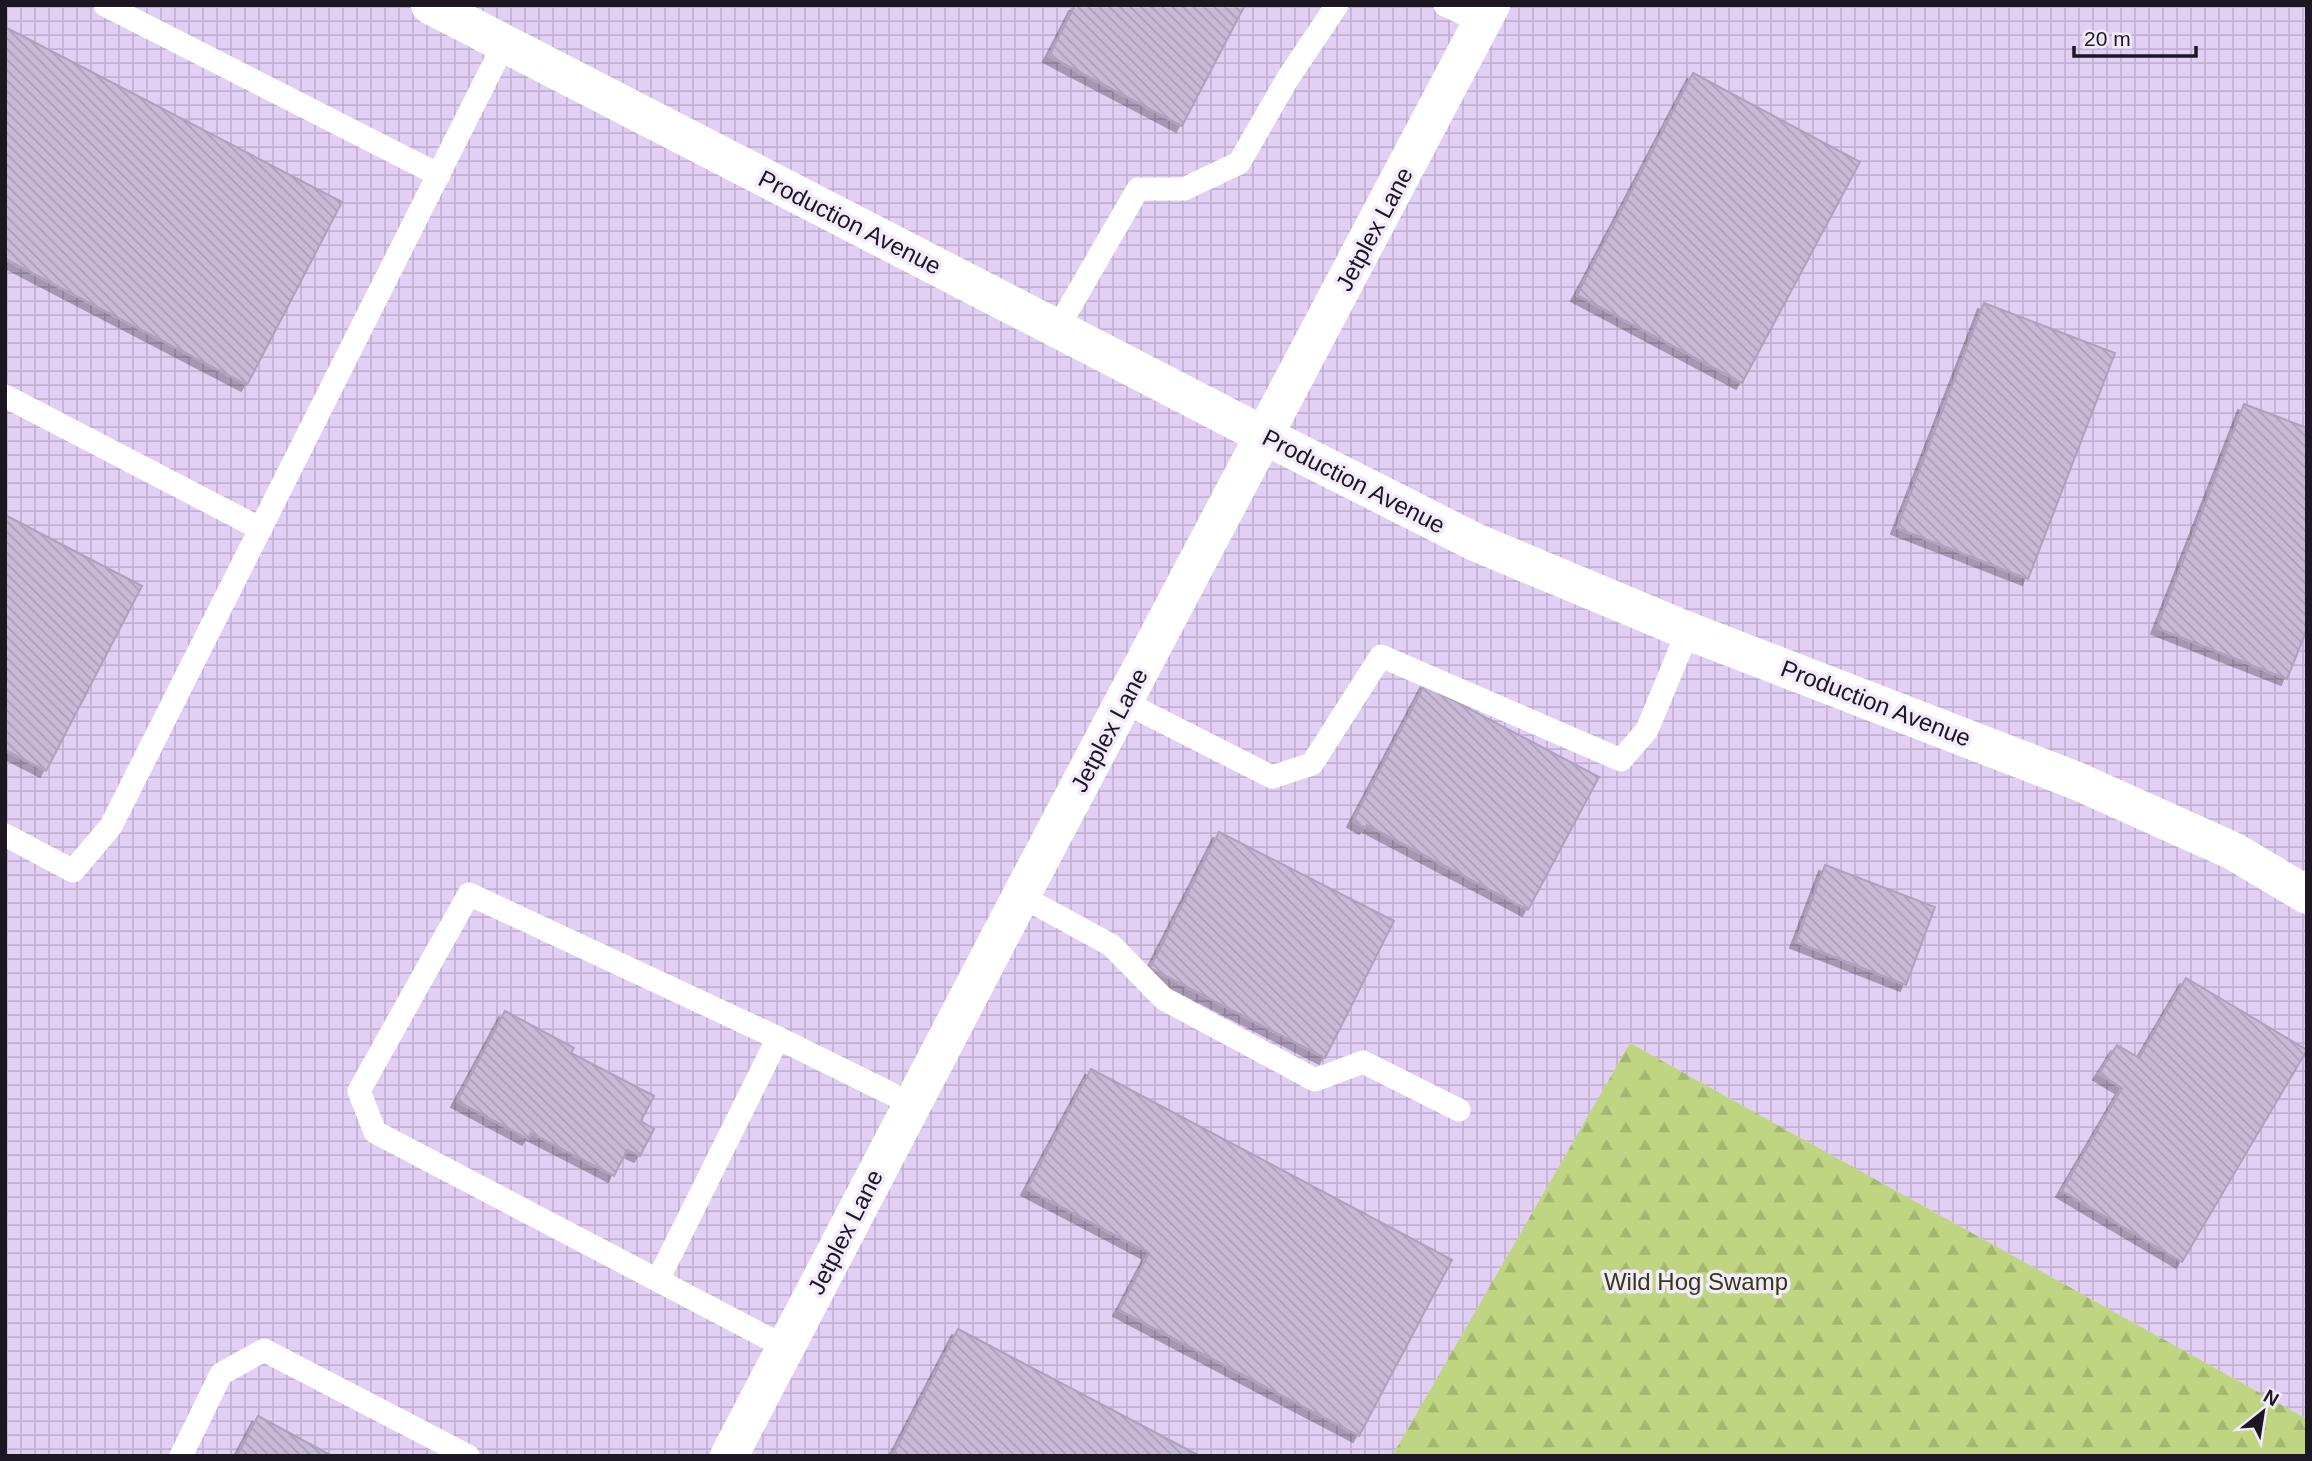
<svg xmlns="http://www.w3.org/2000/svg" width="2312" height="1461" font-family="Helvetica,sans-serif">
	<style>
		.industrial { fill: url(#industrial-grid) }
		.forest { fill: url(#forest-firs) }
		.building { fill: url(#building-back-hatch); stroke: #afa0bd; stroke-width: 2; filter: url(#shadow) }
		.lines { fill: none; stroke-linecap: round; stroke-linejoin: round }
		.lane { stroke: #fff; stroke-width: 23 }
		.street { stroke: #fff; stroke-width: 38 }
		.labels { text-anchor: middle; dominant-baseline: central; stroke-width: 7; stroke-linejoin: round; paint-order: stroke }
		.street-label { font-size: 24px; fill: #1d1722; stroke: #f3eafc }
		.park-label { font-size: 24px; fill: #313a11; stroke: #f3eafc }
	</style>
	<defs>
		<pattern id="industrial-grid" width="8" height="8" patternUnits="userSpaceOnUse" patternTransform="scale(1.75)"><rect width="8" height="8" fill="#e2cff4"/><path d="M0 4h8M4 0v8" fill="none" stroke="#c1b1d1"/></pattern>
		<pattern id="forest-firs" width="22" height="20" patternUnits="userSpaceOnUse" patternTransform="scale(1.75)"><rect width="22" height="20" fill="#bfd581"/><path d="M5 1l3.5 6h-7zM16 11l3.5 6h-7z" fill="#a4b66f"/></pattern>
		<pattern id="building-back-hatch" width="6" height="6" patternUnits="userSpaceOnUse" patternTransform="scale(1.75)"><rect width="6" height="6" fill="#c8b9d6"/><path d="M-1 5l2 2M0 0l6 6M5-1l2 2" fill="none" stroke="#ab9eb7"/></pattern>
		<filter id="shadow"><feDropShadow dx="-6" dy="6" stdDeviation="0" flood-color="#0004"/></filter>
	</defs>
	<rect width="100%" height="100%" fill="#e9daf7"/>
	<polygon class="industrial" points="5,5 2307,5 2307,1419 1630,1043 1392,1456 5,1456"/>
	<polygon class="forest" points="1630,1043 2307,1419 2307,1456 1392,1456"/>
	<g class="building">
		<polygon points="1075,5 1245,5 1182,126 1049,56"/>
		<polygon points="5,27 342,202 247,385 5,259"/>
		<polygon points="1693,73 1860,162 1742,383 1577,295"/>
		<polygon points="1984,303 2115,353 2028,579 1897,528"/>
		<polygon points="2244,404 2307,428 2307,629 2287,679 2157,628"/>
		<polygon points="5,515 142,586 46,771 5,750"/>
		<polygon points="1426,682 1437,692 1599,777 1528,910 1367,825 1365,828 1353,821"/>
		<polygon points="1219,832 1394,921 1325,1058 1150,968"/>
		<polygon points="1825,865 1935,907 1906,985 1796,942"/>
		<polygon points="2186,978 2307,1050 2182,1262 2062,1191 2122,1088 2099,1074 2117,1045 2139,1058"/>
		<polygon points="505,1011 574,1048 571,1053 654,1096 641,1121 654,1129 640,1156 627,1150 614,1176 531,1133 528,1139 457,1101"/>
		<polygon points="1091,1069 1452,1260 1359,1436 1119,1310 1149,1253 1027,1189"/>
		<polygon points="958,1329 1200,1456 892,1456"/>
		<polygon points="258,1416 332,1456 237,1456"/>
	</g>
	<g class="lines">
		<g class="lane">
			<polyline points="105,5 439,175"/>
			<polyline points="1445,5 1482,22"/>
			<polyline points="1057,329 1138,189 1184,189 1239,163 1288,78 1337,5"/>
			<polyline points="5,396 261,529"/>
			<polyline points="1124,702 1272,777 1312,764 1381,656 1621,760 1647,730 1688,631"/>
			<polyline points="5,835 73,871 111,826 504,44"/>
			<polyline points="1021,896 1111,945 1164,999 1315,1080 1363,1062 1459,1110"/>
			<polyline points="658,1280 778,1038"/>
			<polyline points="785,1347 375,1132 359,1091 469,894 778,1038 912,1104"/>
			<polyline points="181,1456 221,1374 264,1350 468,1456"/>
		</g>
		<g class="street">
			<polyline points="430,5 1265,436 1475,542 1688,631 2077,781 2233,851 2307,895"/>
			<polyline points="729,1456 1021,896 1491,5"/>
		</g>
	</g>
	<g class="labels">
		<g class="street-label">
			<text transform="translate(850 222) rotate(27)">Production Avenue</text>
			<text transform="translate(1374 229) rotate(-62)">Jetplex Lane</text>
			<text transform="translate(1354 481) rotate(27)">Production Avenue</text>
			<text transform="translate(1876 703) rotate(21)">Production Avenue</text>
			<text transform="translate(1109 730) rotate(-62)">Jetplex Lane</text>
			<text transform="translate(845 1232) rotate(-63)">Jetplex Lane</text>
		</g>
		<g class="park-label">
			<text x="1696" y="1281">Wild Hog Swamp</text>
		</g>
	</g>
	<rect width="2312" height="1461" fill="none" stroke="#1d1722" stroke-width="14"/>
	<g transform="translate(2263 1412) rotate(30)" stroke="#f3eafc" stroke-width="5" paint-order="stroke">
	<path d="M0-5L12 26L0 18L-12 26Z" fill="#1d1722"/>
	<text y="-10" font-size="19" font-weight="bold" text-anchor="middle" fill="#1d1722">N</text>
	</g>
	<path d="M2074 46v10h122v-10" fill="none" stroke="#1d1722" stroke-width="3.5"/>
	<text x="2084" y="46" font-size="21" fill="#1d1722" stroke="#f3eafc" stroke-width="5" paint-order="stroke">20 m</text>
</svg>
